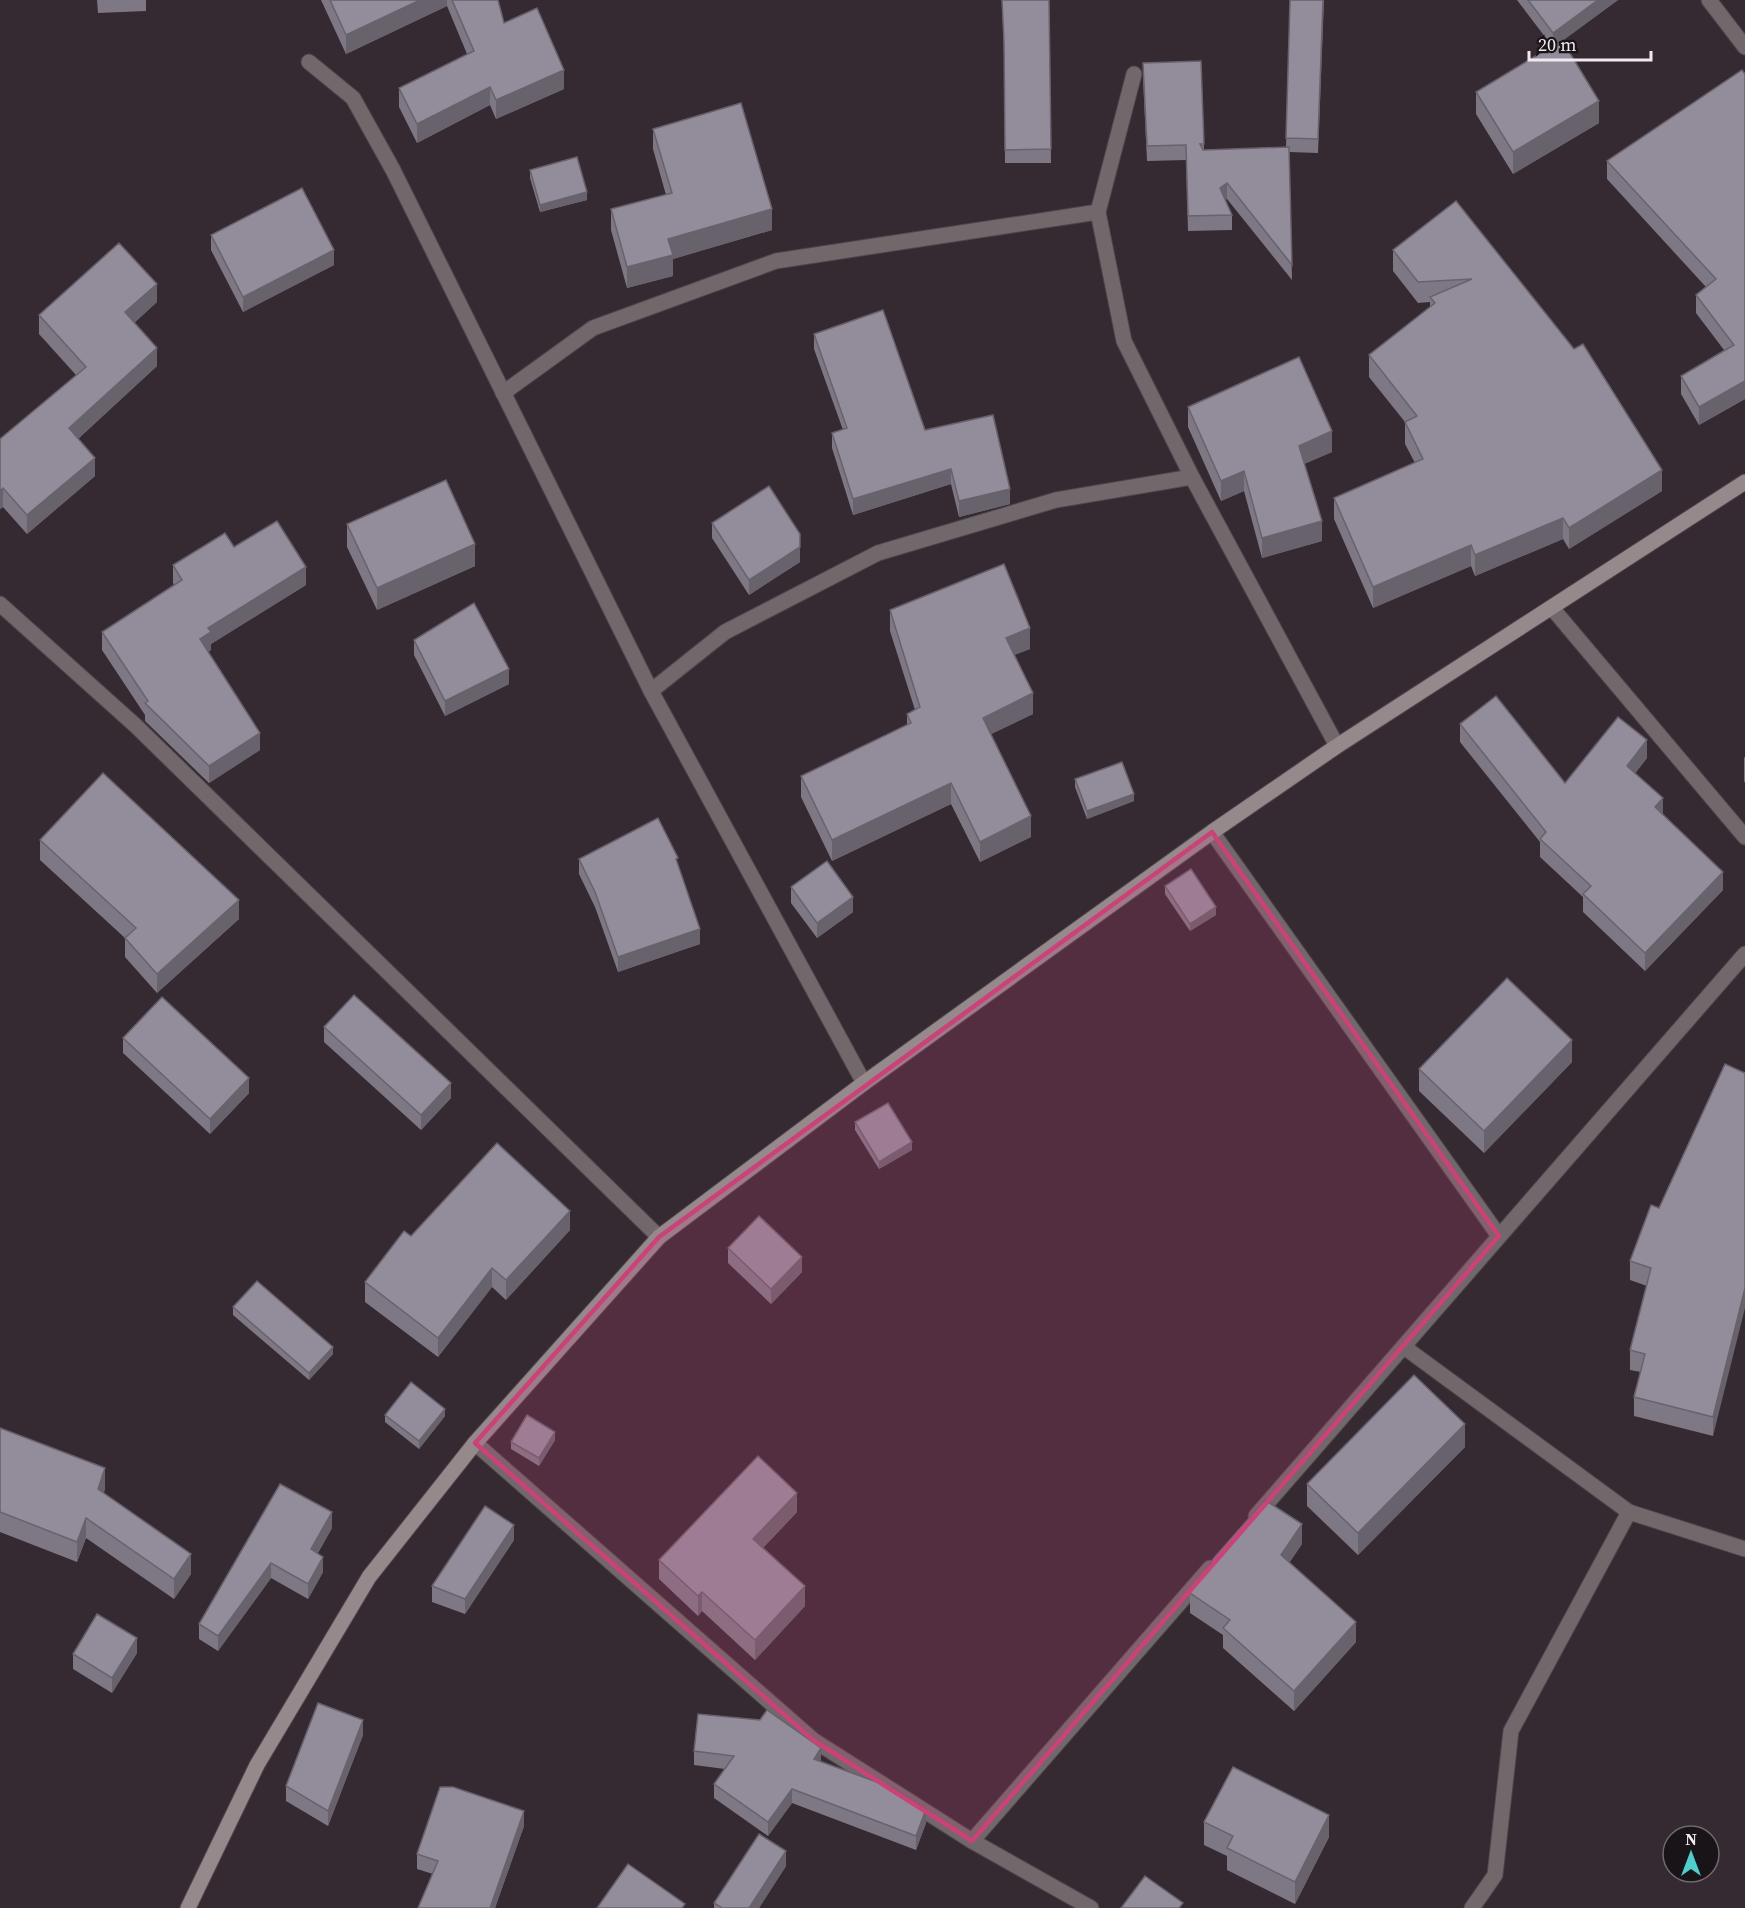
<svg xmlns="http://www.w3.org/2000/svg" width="1745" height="1908" font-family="'Source Serif 4',serif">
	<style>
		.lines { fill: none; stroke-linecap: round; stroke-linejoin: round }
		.street-casing { stroke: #4f444c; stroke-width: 17 }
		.secondary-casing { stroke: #4f444c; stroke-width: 17 }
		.street { stroke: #70686a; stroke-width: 15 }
		.secondary { stroke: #95898c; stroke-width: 15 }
		.wall { fill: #7e7885 }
		.shaded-wall { fill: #67626c }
		.building { fill: #938c9b; stroke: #67626c; stroke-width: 1.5 }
		.marked { fill: #cb4279; fill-opacity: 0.2; stroke: #cb4279; stroke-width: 4.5; stroke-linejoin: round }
	</style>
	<rect width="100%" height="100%" fill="#352932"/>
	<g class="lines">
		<defs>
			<g id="street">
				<polyline points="1709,0 1745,47"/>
				<polyline points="309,62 353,98 393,170 651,691 864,1083"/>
				<polyline points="1134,74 1098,212 1124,341 1192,477 1337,746"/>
				<polyline points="503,393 593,328 776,261 1098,212"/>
				<polyline points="0,604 136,726 659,1237"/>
				<polyline points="1552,608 1745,837"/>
				<polyline points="651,691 725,632 878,553 1056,500 1192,477"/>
				<polyline points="1212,832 1499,1236"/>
				<polyline points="1404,1347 1629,1512 1745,1549"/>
				<polyline points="475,1443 813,1740 972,1841 1091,1908"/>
				<polyline points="1256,1516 1745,954"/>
				<polyline points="972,1841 1210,1568"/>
				<polyline points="1472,1908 1495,1875 1511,1731 1629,1512"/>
			</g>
			<polyline id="secondary" points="188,1908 257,1765 369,1577 475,1443 659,1237 864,1083 1212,832 1337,746 1745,482"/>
		</defs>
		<use href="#street" class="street-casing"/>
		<use href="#secondary" class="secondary-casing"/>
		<use href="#street" class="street"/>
		<use href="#secondary" class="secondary"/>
	</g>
	<g class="wall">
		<polygon points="97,0 146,0 146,11 98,13"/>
		<polygon points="321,0 498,0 504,23 564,89 496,119 490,105 417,143 399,107 399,88 467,54 447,6 346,54"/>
		<polygon points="1002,0 1049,0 1051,163 1005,163 1004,54"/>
		<polygon points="1289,0 1324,0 1318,153 1289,152 1292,280 1227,199 1225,199 1232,215 1232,230 1188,231 1186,160 1147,161 1143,78 1143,63 1201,61 1204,150 1286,147 1290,1"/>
		<polygon points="1517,0 1618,0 1563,40 1599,123 1513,174 1476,114 1476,92 1552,46"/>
		<polygon points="1745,74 1745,399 1699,425 1681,394 1681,376 1724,350 1696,313 1696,295 1706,287 1607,179 1607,161"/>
		<polygon points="653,129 772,230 673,259 673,276 627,288 611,230 611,209 666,195 653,149"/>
		<polygon points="530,170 587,200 540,212 530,178"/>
		<polygon points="1456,201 1662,491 1569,549 1563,539 1475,576 1471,566 1373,608 1334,519 1334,498 1415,463 1405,444 1405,422 1369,377 1369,355 1430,307 1430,302 1418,303 1393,271 1393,250"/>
		<polygon points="211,235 334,265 243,312 211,250"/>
		<polygon points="157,302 134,323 157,366 78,439 95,476 27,534 3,507 0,509 0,439 76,375 39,334 39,315"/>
		<polygon points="814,334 925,430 1010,504 959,517 951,484 853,515 832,448 832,433 843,430 814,349"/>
		<polygon points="1188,407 1332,452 1304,464 1322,541 1262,558 1244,491 1221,501 1188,427"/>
		<polygon points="712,523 800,562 749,595 712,538"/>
		<polygon points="347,524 475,566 377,610 347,547"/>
		<polygon points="234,547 306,585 211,644 211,650 208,652 260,750 209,783 145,721 145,715 102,650 102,632 174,585 173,583 173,565"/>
		<polygon points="890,610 1030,649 1014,655 1033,714 991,734 1031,837 980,862 951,804 832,861 801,797 801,776 907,725 907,714 915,710 890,631"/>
		<polygon points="414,640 509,684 445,716 414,655"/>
		<polygon points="1460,724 1565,783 1647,758 1635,773 1663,815 1723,890 1645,971 1583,912 1583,897 1540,857 1540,842 1460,742"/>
		<polygon points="1745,757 1745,783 1744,781 1744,758"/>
		<polygon points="1075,779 1134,801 1087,819 1075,787"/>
		<polygon points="40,840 239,919 157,993 125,957 125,938 40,860"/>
		<polygon points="579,859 678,865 700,944 618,972 595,907 579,874"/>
		<polygon points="1165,886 1216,915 1190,931 1165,894"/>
		<polygon points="791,887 853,912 817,938 791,903"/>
		<polygon points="324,1027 451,1098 421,1130 324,1042"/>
		<polygon points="123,1038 249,1093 210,1134 123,1053"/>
		<polygon points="1572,1062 1484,1153 1419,1091 1419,1069"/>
		<polygon points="1725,1064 1713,1436 1634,1416 1634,1397 1641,1372 1630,1370 1630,1350 1647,1286 1630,1280 1630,1261 1659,1208"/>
		<polygon points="855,1122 912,1150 879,1169 855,1130"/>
		<polygon points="570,1230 506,1300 492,1287 438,1357 365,1302 365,1282 411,1236"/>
		<polygon points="728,1248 802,1272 771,1304 728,1263"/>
		<polygon points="233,1307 333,1354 309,1380 233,1315"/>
		<polygon points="385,1415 445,1416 419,1449 385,1422"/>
		<polygon points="0,1428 105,1488 104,1493 191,1574 174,1599 86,1538 77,1562 0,1532"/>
		<polygon points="555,1440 539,1466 511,1449 511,1442"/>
		<polygon points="1465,1447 1358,1555 1307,1506 1307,1484"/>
		<polygon points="280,1484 332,1528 318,1553 323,1572 308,1599 271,1578 218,1651 199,1639 199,1624"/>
		<polygon points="797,1512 763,1548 805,1606 755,1660 702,1611 698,1616 659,1579 659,1560"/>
		<polygon points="514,1540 465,1614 432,1602 432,1586"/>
		<polygon points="1302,1544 1289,1563 1356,1642 1294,1711 1223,1648 1223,1635 1190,1613 1190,1593"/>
		<polygon points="137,1653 112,1693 73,1669 73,1654"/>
		<polygon points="363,1735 328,1826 286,1801 286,1786"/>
		<polygon points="694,1751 821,1762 926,1823 916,1850 792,1803 768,1836 714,1798 714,1784 725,1769 694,1765"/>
		<polygon points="1204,1822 1329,1837 1295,1904 1227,1870 1227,1856 1204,1845"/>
		<polygon points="524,1826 495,1908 418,1908 433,1874 417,1869 417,1854"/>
		<polygon points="786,1866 759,1908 714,1908 714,1903"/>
	</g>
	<g class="shaded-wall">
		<polygon points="420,0 447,0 447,6 346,54 346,35"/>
		<polygon points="1598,0 1618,0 1553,48 1553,33"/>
		<polygon points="564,70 564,89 496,119 496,100"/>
		<polygon points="490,87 490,105 417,143 417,124"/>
		<polygon points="1599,101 1599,123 1513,174 1513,152"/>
		<polygon points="1227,183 1227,199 1220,203 1220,188"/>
		<polygon points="587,192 587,200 540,212 540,205"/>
		<polygon points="772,209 772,230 673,259 673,276 627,288 627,267 668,239"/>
		<polygon points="334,250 334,265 243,312 243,297"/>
		<polygon points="157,284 157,302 125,331 125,312"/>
		<polygon points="157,348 157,366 69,447 69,428"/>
		<polygon points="1745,381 1745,399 1699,425 1699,407"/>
		<polygon points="1332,431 1332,452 1299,466 1299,446"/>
		<polygon points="95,458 95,476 27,534 27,515"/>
		<polygon points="951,469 951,484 853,515 853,499"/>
		<polygon points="1662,470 1662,491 1569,549 1569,528"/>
		<polygon points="1244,471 1244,491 1221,501 1221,481"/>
		<polygon points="3,488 3,507 0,509 0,491"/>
		<polygon points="1010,489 1010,504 959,517 959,501"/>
		<polygon points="1563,518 1563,539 1475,576 1475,555"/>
		<polygon points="1322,521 1322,541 1262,558 1262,538"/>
		<polygon points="475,544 475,566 377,610 377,588"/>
		<polygon points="1471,545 1471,566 1373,608 1373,587"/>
		<polygon points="800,547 800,562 749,595 749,580"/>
		<polygon points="306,567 306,585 211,644 211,650 200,657 200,639 208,628"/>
		<polygon points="1030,628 1030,649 1006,658 1006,638"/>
		<polygon points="509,669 509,684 445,716 445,701"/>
		<polygon points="1033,693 1033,714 983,738 983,718"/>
		<polygon points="260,733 260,750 209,783 209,766"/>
		<polygon points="1647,740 1647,758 1627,784 1627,766"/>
		<polygon points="951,783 951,804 832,861 832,840"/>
		<polygon points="1134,794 1134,801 1087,819 1087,811"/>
		<polygon points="1663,798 1663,816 1655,807"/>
		<polygon points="1031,816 1031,837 980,862 980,842"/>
		<polygon points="1723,872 1723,890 1645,971 1645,953"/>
		<polygon points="853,897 853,912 817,938 817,923"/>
		<polygon points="239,900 239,919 157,993 157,974"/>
		<polygon points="1216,907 1216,915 1190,931 1190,924"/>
		<polygon points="700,929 700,944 618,972 618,957"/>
		<polygon points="1572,1040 1572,1062 1484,1153 1484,1131"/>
		<polygon points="249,1078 249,1093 210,1134 210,1119"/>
		<polygon points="451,1083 451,1098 421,1130 421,1115"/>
		<polygon points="912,1142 912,1150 879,1169 879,1162"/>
		<polygon points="570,1211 570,1230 506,1300 506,1280"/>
		<polygon points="802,1257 802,1272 771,1304 771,1289"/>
		<polygon points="492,1268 492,1287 438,1357 438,1338"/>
		<polygon points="1745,1288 1745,1308 1713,1436 1713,1417"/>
		<polygon points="333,1347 333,1354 309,1380 309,1373"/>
		<polygon points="445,1409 445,1416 419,1449 419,1441"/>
		<polygon points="1465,1424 1465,1447 1358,1555 1358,1533"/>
		<polygon points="555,1432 555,1440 539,1466 539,1458"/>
		<polygon points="105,1468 105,1488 98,1508 98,1489"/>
		<polygon points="797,1493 797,1512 753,1558 753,1539"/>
		<polygon points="332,1512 332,1528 311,1564 311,1549"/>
		<polygon points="86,1518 86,1538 77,1562 77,1542"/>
		<polygon points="1302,1524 1302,1544 1281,1575 1281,1555"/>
		<polygon points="514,1525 514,1540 465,1614 465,1599"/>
		<polygon points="191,1554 191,1574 174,1599 174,1579"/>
		<polygon points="323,1557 323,1572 308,1599 308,1584"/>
		<polygon points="271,1563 271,1578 218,1651 218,1636"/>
		<polygon points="805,1586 805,1606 755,1660 755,1640"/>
		<polygon points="702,1592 702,1611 698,1616 698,1596"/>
		<polygon points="1356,1622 1356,1642 1294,1711 1294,1691"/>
		<polygon points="137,1638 137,1653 112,1693 112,1678"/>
		<polygon points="363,1720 363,1735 328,1826 328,1811"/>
		<polygon points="821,1748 821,1762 814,1759"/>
		<polygon points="792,1789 792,1803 768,1836 768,1822"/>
		<polygon points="926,1809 926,1823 916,1850 916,1836"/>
		<polygon points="524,1811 524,1826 495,1908 490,1908"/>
		<polygon points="1329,1815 1329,1837 1295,1904 1295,1882"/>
		<polygon points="786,1851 786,1866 759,1908 749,1908"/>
	</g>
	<g class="building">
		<polygon points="330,0 420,0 346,35"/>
		<polygon points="452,0 498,0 504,23 537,8 564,70 496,100 490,87 417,124 399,88 474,51"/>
		<polygon points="1002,0 1049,0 1051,149 1005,150 1004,41"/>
		<polygon points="1290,0 1323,0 1318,139 1286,138"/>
		<polygon points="1528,0 1598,0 1553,33"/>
		<polygon points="1562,40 1599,101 1513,152 1476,92"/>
		<polygon points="1201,61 1204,144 1200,144 1203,150 1289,147 1292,265 1227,183 1220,188 1232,215 1188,216 1186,145 1147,146 1143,63"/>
		<polygon points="1742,70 1745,74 1745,381 1699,407 1681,376 1734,345 1696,295 1716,279 1607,161"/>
		<polygon points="741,103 772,209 668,239 673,255 627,267 611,209 672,193 653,129"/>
		<polygon points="577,157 587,192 540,205 530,170"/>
		<polygon points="302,188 334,250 243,297 211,235"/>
		<polygon points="1456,201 1574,349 1583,344 1662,470 1569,528 1563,518 1475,555 1471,545 1373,587 1334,498 1423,459 1405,422 1417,416 1369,355 1435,303 1430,297 1472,279 1418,282 1393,250"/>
		<polygon points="119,243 157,284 125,312 157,348 69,428 95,458 27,515 3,488 0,491 0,439 86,367 39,315"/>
		<polygon points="883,310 925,430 993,415 1010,489 959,501 951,469 853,499 832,433 847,428 814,334"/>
		<polygon points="1299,357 1332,431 1299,446 1322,521 1262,538 1244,471 1221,481 1188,407"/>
		<polygon points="446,480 475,544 377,588 347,524"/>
		<polygon points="769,486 800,534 800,547 749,580 712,523"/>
		<polygon points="277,521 306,567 208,628 211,632 200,639 260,733 209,766 145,703 148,701 102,632 182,580 173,565 225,533 234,547"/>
		<polygon points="1004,564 1030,628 1006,638 1033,693 983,718 1031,816 980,842 951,783 832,840 801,776 911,723 907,714 920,707 890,610"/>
		<polygon points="474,603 509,669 445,701 414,640"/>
		<polygon points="1496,696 1565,783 1618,717 1647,740 1627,766 1663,798 1655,807 1723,872 1645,953 1583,894 1591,886 1540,839 1546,832 1460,724"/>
		<polygon points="1122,762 1134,794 1087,811 1075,779"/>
		<polygon points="103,773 239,900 157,974 125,938 136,928 40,840"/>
		<polygon points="658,818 678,858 676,859 700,929 618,957 595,892 579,859"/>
		<polygon points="827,861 853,897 817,923 791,887"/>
		<polygon points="1191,869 1216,907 1190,924 1165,886"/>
		<polygon points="1507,978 1572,1040 1484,1131 1419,1069"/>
		<polygon points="354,995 451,1083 421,1115 324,1027"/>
		<polygon points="162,997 249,1078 210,1119 123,1038"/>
		<polygon points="1725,1064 1745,1073 1745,1288 1713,1417 1634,1397 1645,1354 1630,1350 1651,1268 1630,1261 1651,1205 1659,1208"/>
		<polygon points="888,1103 912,1142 879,1162 855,1122"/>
		<polygon points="497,1143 570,1211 506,1280 492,1268 438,1338 365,1282 404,1231 411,1236"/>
		<polygon points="759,1216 802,1257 771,1289 728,1248"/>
		<polygon points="257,1281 333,1347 309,1373 233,1307"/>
		<polygon points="1414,1375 1465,1424 1358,1533 1307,1484"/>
		<polygon points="411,1382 445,1409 419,1441 385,1415"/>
		<polygon points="527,1415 555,1432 539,1458 511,1442"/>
		<polygon points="0,1428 105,1468 98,1489 191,1554 174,1579 86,1518 77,1542 0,1512"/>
		<polygon points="758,1456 797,1493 753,1539 805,1586 755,1640 702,1592 698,1596 659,1560"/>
		<polygon points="280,1484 332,1512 311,1549 323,1557 308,1584 271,1563 218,1636 199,1624"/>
		<polygon points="1265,1500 1302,1524 1281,1555 1356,1622 1294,1691 1223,1628 1230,1620 1190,1593 1214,1558"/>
		<polygon points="485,1506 514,1525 465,1599 432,1586"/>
		<polygon points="97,1614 137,1638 112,1678 73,1654"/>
		<polygon points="318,1703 363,1720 328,1811 286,1786"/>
		<polygon points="767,1710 821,1748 814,1759 893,1788 926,1809 916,1836 792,1789 768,1822 714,1784 734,1756 694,1751 698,1714 760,1720"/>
		<polygon points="1233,1767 1329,1815 1295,1882 1227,1848 1233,1836 1204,1822"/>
		<polygon points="440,1787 453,1787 524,1811 490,1908 418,1908 438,1861 417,1854"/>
		<polygon points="759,1834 786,1851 749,1908 722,1908 714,1903"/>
		<polygon points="628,1864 685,1904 682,1908 597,1908"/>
		<polygon points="1145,1876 1183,1903 1179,1908 1121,1908"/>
	</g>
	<path class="marked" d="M 1212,832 L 1499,1236 L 972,1841 L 813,1740 L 475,1443 L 659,1237 Z"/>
	<g transform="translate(1691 1854)"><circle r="28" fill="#191418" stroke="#6f696e" stroke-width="1.5"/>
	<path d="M0-4.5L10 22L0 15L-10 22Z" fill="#52cdce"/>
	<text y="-9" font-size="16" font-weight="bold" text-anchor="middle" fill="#f1e9ef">N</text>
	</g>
	<path d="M1529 51v9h122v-9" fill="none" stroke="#f1e9ef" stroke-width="3"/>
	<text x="1538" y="51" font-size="18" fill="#f1e9ef" stroke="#191418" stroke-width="4.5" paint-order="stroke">20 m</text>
</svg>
